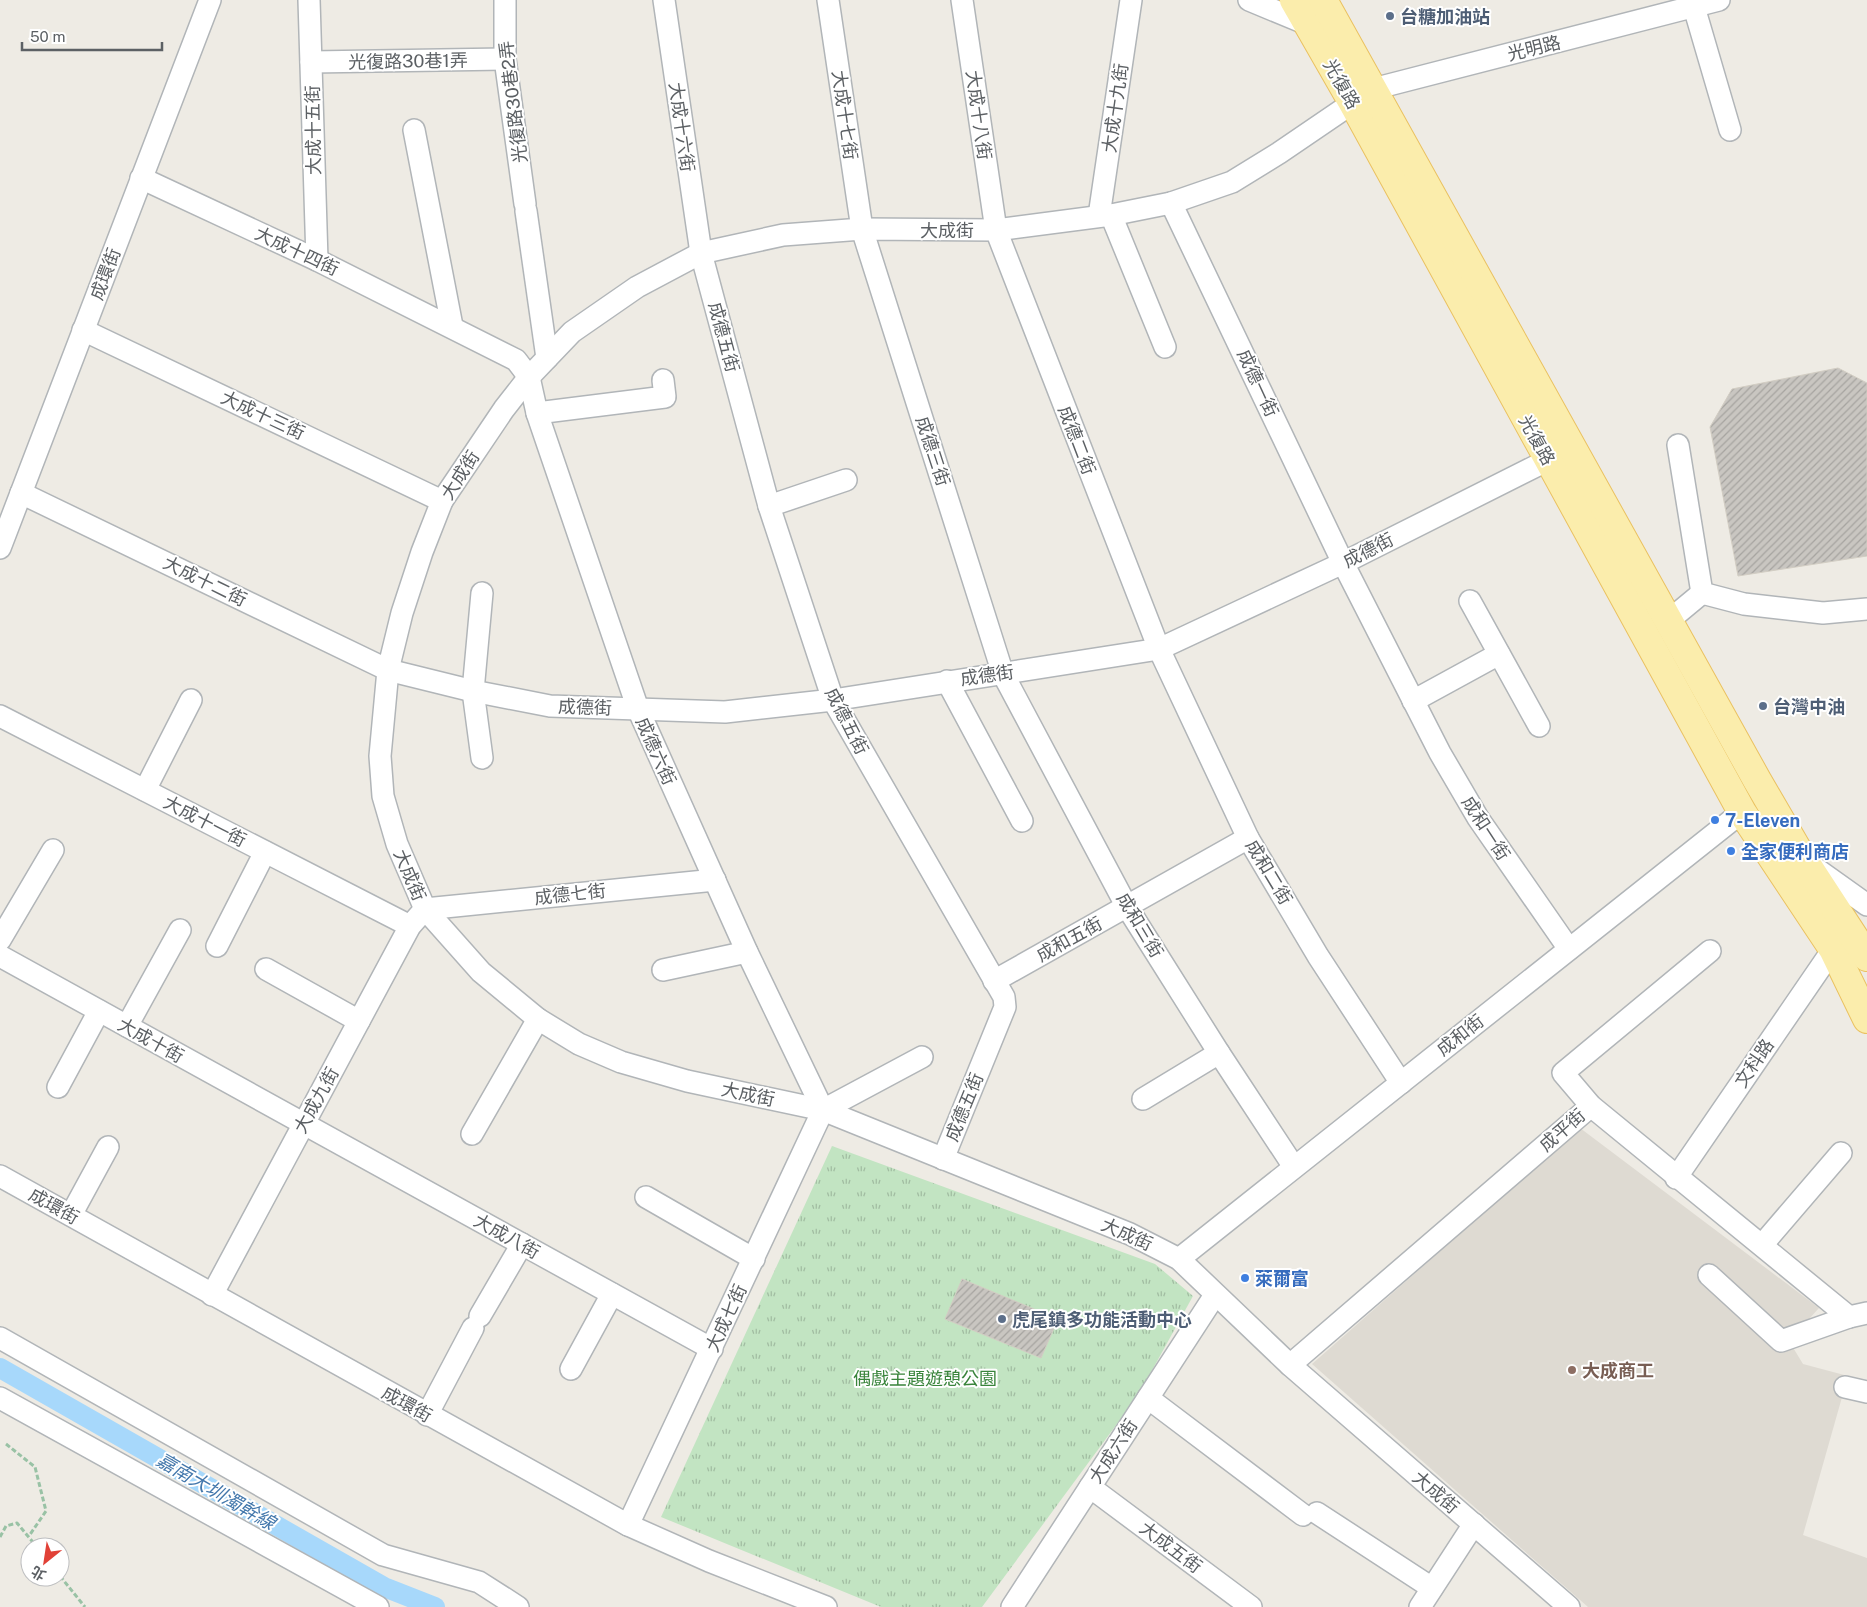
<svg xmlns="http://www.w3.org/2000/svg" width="1867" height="1607" font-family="'Public Sans','Noto Sans TC',sans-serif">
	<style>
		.education { fill: #dedad2 }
		.grass { fill: url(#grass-tufts) }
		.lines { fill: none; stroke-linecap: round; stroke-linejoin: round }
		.canal { stroke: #a7d8fb; stroke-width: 20 }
		.building { fill: url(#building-hatch); stroke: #d2cdc3 }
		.minor-casing { stroke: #b1b5b8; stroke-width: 24 }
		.major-casing { stroke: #eac160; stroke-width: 30 }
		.path { stroke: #99c2a5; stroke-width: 3; stroke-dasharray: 5 2.5; stroke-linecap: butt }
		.minor { stroke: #fff; stroke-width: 21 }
		.major { stroke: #fbedac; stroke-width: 28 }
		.service-dot { fill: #5c6f8a; stroke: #fff; stroke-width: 2 }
		.shop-dot { fill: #3f7fe0; stroke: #fff; stroke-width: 2 }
		.education-dot { fill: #8d6e63; stroke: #fff; stroke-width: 2 }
		.labels { text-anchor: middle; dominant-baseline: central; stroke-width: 4; stroke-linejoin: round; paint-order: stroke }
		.service-label { font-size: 18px; font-weight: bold; fill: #4e5e75; stroke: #fff; text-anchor: start }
		.street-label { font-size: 18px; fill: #5c6064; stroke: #fff }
		.shop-label { font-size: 18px; font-weight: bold; fill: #366cbe; stroke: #fff; text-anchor: start }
		.education-label { font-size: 18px; font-weight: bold; fill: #785e54; stroke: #fff; text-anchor: start }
		.park-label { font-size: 18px; fill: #3a853c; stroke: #fff }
		.water-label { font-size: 19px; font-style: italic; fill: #4478ac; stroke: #fff }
	</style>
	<defs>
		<pattern id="grass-tufts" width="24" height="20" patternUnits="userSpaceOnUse" patternTransform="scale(1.25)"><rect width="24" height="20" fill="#c2e4c2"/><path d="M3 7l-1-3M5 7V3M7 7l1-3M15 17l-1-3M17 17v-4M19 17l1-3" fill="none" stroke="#a1bca1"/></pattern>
		<pattern id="building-hatch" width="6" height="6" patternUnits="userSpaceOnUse" patternTransform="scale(1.25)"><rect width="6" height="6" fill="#c9c6c1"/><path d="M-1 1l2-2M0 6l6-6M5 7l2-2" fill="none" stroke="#a6a4a0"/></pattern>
	</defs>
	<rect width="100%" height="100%" fill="#eeebe4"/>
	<polygon class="education" points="1580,1128 1819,1308 1789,1341 1803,1364 1848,1376 1803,1535 1867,1558 1867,1607 1588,1607 1312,1364"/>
	<polygon class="grass" points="832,1146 1155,1264 1193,1296 1139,1394 982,1607 881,1607 661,1517"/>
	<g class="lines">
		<polyline class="canal" points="0,1368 384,1587 435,1607"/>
	</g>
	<g class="building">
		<polygon points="1838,368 1867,383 1867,556 1738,576 1710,427 1732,389"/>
		<polygon points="962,1279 1058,1319 1041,1358 945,1319"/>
	</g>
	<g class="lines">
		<defs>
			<g id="minor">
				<polyline points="309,0 317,260"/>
				<polyline points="505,0 505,59 525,204"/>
				<polyline points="664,0 701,253 769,506 833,700 1004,997 1005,1007 943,1159"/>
				<polyline points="828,0 862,229 1003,674 1127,907 1219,1053 1294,1167"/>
				<polyline points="962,0 996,230 1159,649 1248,838 1318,956 1401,1083"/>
				<polyline points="1249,0 1307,24 1312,29"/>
				<polyline points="1694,7 1730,130"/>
				<polyline points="311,62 505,59"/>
				<polyline points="414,130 452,326"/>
				<polyline points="141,178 317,260 516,360 529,377 537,413 638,709 747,952 823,1110"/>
				<polyline points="1171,203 1343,563 1440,753 1478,818 1569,949"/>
				<polyline points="526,211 547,358"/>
				<polyline points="1111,215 1165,347"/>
				<polyline points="1099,216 1131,0"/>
				<polyline points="83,330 442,501"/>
				<polyline points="537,413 665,397 663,380"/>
				<polyline points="1678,445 1702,593 1744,604 1823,613 1867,609"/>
				<polyline points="21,493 388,670 473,691 550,706 725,712 833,700 1159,649 1343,563 1548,460"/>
				<polyline points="769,506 846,480"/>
				<polyline points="0,548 210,0"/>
				<polyline points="1470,601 1539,726"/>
				<polyline points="1667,622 1702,593"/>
				<polyline points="947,681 1022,821"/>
				<polyline points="1413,701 1499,654"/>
				<polyline points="0,716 410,926"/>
				<polyline points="482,758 473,691 482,593"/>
				<polyline points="145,790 191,700"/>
				<polyline points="1811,865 1867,905"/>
				<polyline points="0,940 53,850"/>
				<polyline points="217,946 265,852"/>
				<polyline points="1710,951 1563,1073 1591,1106 1849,1317 1867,1313"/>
				<polyline points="0,956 712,1349"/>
				<polyline points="266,969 359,1021"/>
				<polyline points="663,970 747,952"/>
				<polyline points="994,981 1248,838"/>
				<polyline points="127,1026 180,930"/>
				<polyline points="58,1087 99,1011"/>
				<polyline points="1143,1099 1219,1053"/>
				<polyline points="823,1110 922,1057"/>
				<polyline points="472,1134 538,1019"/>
				<polyline points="0,1176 628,1525 709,1561 826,1607"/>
				<polyline points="1676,1178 1840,939"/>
				<polyline points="646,1197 754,1259"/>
				<polyline points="71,1215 108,1147"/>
				<polyline points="1762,1245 1841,1153"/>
				<polyline points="1179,1259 1742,812 1755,822"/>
				<polyline points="1709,1275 1781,1341 1849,1317"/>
				<polyline points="212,1295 410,926 425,909 715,880"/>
				<polyline points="480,1316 522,1244"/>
				<polyline points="0,1338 383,1555 479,1582 518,1607"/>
				<polyline points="1290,1365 1591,1106"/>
				<polyline points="571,1369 612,1294"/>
				<polyline points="1845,1387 1867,1392"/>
				<polyline points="0,1398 378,1607"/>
				<polyline points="1148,1398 1303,1515"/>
				<polyline points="427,1415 473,1328"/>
				<polyline points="1090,1487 1251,1607"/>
				<polyline points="1317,1513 1432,1588"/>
				<polyline points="628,1525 823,1110"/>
				<polyline points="1012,1607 1215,1295"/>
				<polyline points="1420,1607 1474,1524"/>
				<polyline points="1569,1607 1290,1365 1179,1259 1130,1234 823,1110 687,1081 621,1062 579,1044 538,1019 481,972 425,909 397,844 383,796 380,756 388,670 402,613 422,552 442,501 504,409 529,377 572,332 637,287 701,253 783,235 862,229 996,230 1111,215 1171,203 1232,182 1279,153 1373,89 1719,0"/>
			</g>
			<g id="major">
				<polyline points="1294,0 1353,103 1742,812 1833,949 1867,1019"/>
				<polyline points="1323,0 1757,780 1803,859 1867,957"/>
			</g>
		</defs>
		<use href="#minor" class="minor-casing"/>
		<use href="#major" class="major-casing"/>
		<g class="path">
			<polyline points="6,1444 35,1467 46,1511 29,1536"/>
			<polyline points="0,1537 6,1526 17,1523 37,1547"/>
			<polyline points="60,1576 85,1607"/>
		</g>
		<use href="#minor" class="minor"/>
		<use href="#major" class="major"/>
	</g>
	<g class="service-dot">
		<circle cx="1390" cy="16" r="5"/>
		<circle cx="1763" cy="706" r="5"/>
		<circle cx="1002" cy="1319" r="5"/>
	</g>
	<g class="shop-dot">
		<circle cx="1715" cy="820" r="5"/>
		<circle cx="1731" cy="851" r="5"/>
		<circle cx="1245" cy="1278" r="5"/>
	</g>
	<circle class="education-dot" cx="1572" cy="1370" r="5"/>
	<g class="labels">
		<g class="service-label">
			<text x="1400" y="16">台糖加油站</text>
			<text x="1773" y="706">台灣中油</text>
			<text x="1012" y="1319">虎尾鎮多功能活動中心</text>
		</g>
		<g class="street-label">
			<text transform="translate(1534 48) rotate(-14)">光明路</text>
			<text transform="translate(408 61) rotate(-1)">光復路30巷1弄</text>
			<text transform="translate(1342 84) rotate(60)">光復路</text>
			<text transform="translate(513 102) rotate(-97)">光復路30巷2弄</text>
			<text transform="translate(1115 108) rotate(-82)">大成十九街</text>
			<text transform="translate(845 115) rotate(82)">大成十七街</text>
			<text transform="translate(979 115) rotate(82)">大成十八街</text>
			<text transform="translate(682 127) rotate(82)">大成十六街</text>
			<text transform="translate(313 130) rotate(-91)">大成十五街</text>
			<text x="947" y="230">大成街</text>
			<text transform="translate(297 251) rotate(25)">大成十四街</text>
			<text transform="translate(105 274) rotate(-69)">成環街</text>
			<text transform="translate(724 337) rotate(75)">成德五街</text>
			<text transform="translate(1258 383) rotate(65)">成德一街</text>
			<text transform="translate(263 415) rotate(25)">大成十三街</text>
			<text transform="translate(1077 440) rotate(69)">成德二街</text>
			<text transform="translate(1537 440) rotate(61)">光復路</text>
			<text transform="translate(933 451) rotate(72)">成德三街</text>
			<text transform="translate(460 475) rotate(-57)">大成街</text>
			<text transform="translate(1368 550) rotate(-27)">成德街</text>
			<text transform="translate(205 581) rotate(26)">大成十二街</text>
			<text transform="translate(987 675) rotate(-8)">成德街</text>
			<text transform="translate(585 707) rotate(2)">成德街</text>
			<text transform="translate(847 721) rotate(63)">成德五街</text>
			<text transform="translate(656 751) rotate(66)">成德六街</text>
			<text transform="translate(205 821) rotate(27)">大成十一街</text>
			<text transform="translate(1486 828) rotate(57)">成和一街</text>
			<text transform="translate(1269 872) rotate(59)">成和二街</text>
			<text transform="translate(410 875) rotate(67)">大成街</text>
			<text transform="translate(570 894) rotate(-6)">成德七街</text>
			<text transform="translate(1140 925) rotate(59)">成和三街</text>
			<text transform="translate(1069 939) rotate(-29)">成和五街</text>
			<text transform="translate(1460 1035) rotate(-38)">成和街</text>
			<text transform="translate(151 1040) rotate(29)">大成十街</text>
			<text transform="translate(1754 1063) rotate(-56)">文科路</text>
			<text transform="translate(748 1094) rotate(12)">大成街</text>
			<text transform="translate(316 1100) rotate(-61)">大成九街</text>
			<text transform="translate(964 1107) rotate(-68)">成德五街</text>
			<text transform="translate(1562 1130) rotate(-41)">成平街</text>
			<text transform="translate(54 1206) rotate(29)">成環街</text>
			<text transform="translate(1127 1234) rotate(24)">大成街</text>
			<text transform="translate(507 1236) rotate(29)">大成八街</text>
			<text transform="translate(726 1318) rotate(-65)">大成七街</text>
			<text transform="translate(407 1404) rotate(29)">成環街</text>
			<text transform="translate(1113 1451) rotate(-57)">大成六街</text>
			<text transform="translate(1436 1492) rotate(41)">大成街</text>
			<text transform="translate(1171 1547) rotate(37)">大成五街</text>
		</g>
		<g class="shop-label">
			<text x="1725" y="820">7-Eleven</text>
			<text x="1741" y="851">全家便利商店</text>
			<text x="1255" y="1278">萊爾富</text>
		</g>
		<g class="education-label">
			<text x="1582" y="1370">大成商工</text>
		</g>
		<g class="park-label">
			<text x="925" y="1378">偶戲主題遊憩公園</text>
		</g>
		<g class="water-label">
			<text transform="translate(216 1491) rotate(30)">嘉南大圳濁幹線</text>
		</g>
	</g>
	<g transform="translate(45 1562) rotate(210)"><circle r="24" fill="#ffffff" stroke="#bebfc1"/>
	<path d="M0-4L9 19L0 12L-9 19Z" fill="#e14137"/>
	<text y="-8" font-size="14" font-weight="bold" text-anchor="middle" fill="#5c6064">北</text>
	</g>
	<path d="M22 42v8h140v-8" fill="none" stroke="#5c6064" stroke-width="2.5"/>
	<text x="30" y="42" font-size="15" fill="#5c6064" stroke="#ffffff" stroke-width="4" paint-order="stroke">50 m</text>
</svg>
